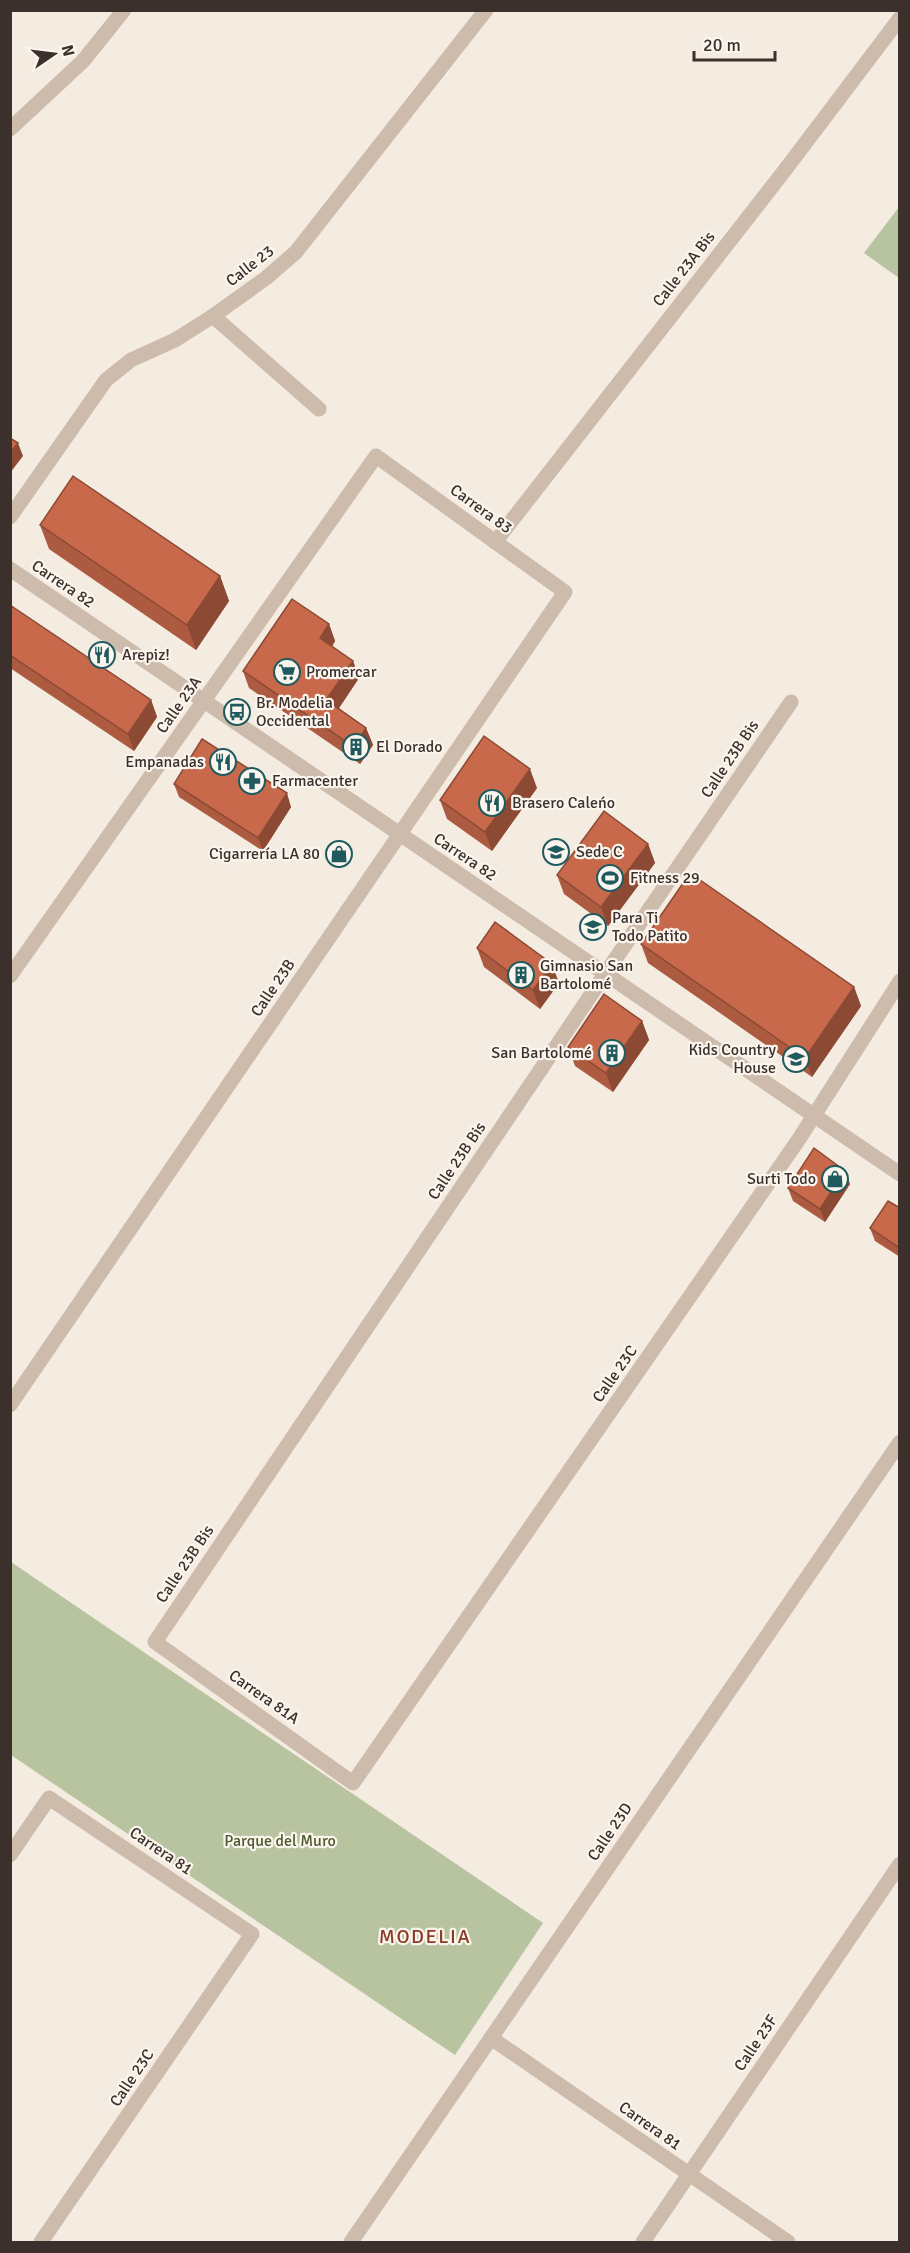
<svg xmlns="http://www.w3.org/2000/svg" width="910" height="2253" font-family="Signika,sans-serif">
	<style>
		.green { fill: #b8c4a0 }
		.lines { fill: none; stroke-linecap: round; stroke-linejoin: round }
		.minor { stroke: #cdbbac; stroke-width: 15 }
		.wall { fill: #ac5a40 }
		.shaded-wall { fill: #8c4a34 }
		.building { fill: #c8694b; stroke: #8c4a34; stroke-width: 1.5 }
		.labels { text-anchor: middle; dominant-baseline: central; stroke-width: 4.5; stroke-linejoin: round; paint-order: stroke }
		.street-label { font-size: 16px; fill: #3b302b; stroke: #fbf5ee }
		.poi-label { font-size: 16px; fill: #3b302b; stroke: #fbf5ee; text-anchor: start }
		.park-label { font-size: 16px; fill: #4a5a2e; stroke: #fbf5ee }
		.quarter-label { font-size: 20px; letter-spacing: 1.5px; fill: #8c3b22; stroke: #fbf5ee }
	</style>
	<rect width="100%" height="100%" fill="#f4ebe1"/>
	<g class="green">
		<polygon points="899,207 899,278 864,253"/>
		<polygon points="11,1562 543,1923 455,2055 11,1755"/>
	</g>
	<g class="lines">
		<g class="minor">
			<polyline points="10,129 83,61 124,10"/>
			<polyline points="213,316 319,409"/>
			<polyline points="10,517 106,380 131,360 175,340 213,316 266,278 296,252 486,10"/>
			<polyline points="495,542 785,170 900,18"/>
			<polyline points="10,569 900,1174"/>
			<polyline points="791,702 605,974 155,1642 353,1783 799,1139 900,981"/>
			<polyline points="10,976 376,456 565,592 10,1405"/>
			<polyline points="10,1855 49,1798 252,1934 41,2242"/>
			<polyline points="491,2038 788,2242"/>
			<polyline points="351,2242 900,1442"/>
			<polyline points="643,2242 900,1864"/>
		</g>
	</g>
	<g class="wall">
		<polygon points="40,525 220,576 229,601 196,650 49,549"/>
		<polygon points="10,605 151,700 157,717 134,751 10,668"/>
		<polygon points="329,624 335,641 332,647 353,661 359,678 339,708 366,728 373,745 360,764 249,688 243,671"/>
		<polygon points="174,784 291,807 263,851 179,797"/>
		<polygon points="537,788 492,851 447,819 440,800"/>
		<polygon points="648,844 655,863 608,926 564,894 557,875"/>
		<polygon points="641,944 854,987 861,1006 812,1077 648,963"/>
		<polygon points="477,948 559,983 540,1009 484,967"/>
		<polygon points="642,1021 649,1040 613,1092 575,1066 568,1047"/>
		<polygon points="850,1184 825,1222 793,1201 788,1188"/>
		<polygon points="900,1208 900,1257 875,1241 870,1228"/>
	</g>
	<g class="shaded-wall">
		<polygon points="18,443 23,456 10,473 10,453"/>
		<polygon points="220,576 229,601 196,650 187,625"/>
		<polygon points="329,624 335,641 326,655 320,638"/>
		<polygon points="353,661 359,678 333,717 326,700"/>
		<polygon points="151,700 157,717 134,751 128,734"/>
		<polygon points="366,728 373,745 360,764 354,747"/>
		<polygon points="530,769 537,788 492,851 485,832"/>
		<polygon points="287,793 291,807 263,851 258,838"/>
		<polygon points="648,844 655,863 608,926 601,907"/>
		<polygon points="552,964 559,983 540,1009 533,990"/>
		<polygon points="854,987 861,1006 812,1077 805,1058"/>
		<polygon points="642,1021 649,1040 613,1092 606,1073"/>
		<polygon points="845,1171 850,1184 825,1222 820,1209"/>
	</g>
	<g class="building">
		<polygon points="10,438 18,443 10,453"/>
		<polygon points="73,476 220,576 187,625 40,525"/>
		<polygon points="292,599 329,624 320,638 353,661 326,700 366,728 354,747 243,671"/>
		<polygon points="10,605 151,700 128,734 10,655"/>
		<polygon points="484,736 530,769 485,832 440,800"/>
		<polygon points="202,739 287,793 258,838 174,784"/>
		<polygon points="604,811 648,844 601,907 557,875"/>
		<polygon points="690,873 854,987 805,1058 641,944"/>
		<polygon points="495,922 552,964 533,990 477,948"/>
		<polygon points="604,994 642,1021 606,1073 568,1047"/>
		<polygon points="814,1148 845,1171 820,1209 788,1188"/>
		<polygon points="888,1201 900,1208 900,1248 870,1228"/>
	</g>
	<defs>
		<symbol id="restaurant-ring" viewBox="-11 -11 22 22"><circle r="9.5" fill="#fbf5ee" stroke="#1f5a5e" stroke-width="1.5"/><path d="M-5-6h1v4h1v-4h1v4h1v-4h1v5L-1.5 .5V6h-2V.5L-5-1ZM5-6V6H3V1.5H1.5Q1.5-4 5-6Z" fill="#1f5a5e"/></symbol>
		<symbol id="supermarket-ring" viewBox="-11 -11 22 22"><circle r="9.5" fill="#fbf5ee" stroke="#1f5a5e" stroke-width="1.5"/><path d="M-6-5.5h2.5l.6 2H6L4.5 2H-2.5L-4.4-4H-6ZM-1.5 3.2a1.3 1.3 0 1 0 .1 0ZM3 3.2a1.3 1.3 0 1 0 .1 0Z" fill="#1f5a5e"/></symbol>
		<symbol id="bus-ring" viewBox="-11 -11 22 22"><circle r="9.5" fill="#fbf5ee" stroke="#1f5a5e" stroke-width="1.5"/><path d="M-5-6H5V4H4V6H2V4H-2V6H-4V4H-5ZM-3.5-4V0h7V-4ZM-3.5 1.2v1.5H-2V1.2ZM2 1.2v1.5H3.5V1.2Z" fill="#1f5a5e"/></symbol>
		<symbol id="building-ring" viewBox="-11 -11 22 22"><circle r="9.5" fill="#fbf5ee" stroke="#1f5a5e" stroke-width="1.5"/><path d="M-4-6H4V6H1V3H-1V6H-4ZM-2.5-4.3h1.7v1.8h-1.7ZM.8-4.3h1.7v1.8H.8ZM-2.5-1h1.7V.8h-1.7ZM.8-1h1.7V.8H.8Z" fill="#1f5a5e"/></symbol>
		<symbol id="pharmacy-ring" viewBox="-11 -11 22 22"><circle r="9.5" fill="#fbf5ee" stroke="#1f5a5e" stroke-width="1.5"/><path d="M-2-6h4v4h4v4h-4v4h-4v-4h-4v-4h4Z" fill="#1f5a5e"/></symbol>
		<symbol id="school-ring" viewBox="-11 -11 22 22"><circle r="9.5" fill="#fbf5ee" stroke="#1f5a5e" stroke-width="1.5"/><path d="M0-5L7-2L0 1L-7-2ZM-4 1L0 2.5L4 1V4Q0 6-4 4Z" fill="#1f5a5e"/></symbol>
		<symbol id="shop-ring" viewBox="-11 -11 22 22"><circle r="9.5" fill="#fbf5ee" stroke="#1f5a5e" stroke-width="1.5"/><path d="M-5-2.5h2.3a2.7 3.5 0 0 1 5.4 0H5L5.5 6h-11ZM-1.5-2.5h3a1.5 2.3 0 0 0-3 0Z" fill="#1f5a5e"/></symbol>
		<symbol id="stadium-ring" viewBox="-11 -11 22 22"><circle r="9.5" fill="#fbf5ee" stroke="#1f5a5e" stroke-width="1.5"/><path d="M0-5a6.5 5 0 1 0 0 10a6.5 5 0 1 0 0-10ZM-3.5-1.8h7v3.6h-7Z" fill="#1f5a5e"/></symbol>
	</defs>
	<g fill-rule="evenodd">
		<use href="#restaurant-ring" x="87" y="640" width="30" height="30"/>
		<use href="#supermarket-ring" x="272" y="657" width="30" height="30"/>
		<use href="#bus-ring" x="222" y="697" width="30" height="30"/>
		<use href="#building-ring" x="341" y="732" width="30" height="30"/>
		<use href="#restaurant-ring" x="208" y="747" width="30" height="30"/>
		<use href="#pharmacy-ring" x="237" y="766" width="30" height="30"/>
		<use href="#restaurant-ring" x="477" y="788" width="30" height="30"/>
		<use href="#school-ring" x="541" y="837" width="30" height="30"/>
		<use href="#shop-ring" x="324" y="839" width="30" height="30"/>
		<use href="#stadium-ring" x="595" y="863" width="30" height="30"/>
		<use href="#school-ring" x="578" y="912" width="30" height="30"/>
		<use href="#building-ring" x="506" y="960" width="30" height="30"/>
		<use href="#building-ring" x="597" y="1038" width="30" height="30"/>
		<use href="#school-ring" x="781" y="1044" width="30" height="30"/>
		<use href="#shop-ring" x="820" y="1164" width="30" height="30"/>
	</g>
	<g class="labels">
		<g class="street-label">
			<text transform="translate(250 266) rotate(-38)">Calle 23</text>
			<text transform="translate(684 269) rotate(-52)">Calle 23A Bis</text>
			<text transform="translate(481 509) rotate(36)">Carrera 83</text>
			<text transform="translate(63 584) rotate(34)">Carrera 82</text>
			<text transform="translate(179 705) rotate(-55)">Calle 23A</text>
			<text transform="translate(730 759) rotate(-56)">Calle 23B Bis</text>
			<text transform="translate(465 857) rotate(34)">Carrera 82</text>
			<text transform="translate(273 988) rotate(-56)">Calle 23B</text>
			<text transform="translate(457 1161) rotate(-56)">Calle 23B Bis</text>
			<text transform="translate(615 1374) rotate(-55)">Calle 23C</text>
			<text transform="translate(185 1564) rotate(-56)">Calle 23B Bis</text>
			<text transform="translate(264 1697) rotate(35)">Carrera 81A</text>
			<text transform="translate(610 1832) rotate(-56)">Calle 23D</text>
			<text transform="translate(161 1851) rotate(34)">Carrera 81</text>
			<text transform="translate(756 2043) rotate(-56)">Calle 23F</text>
			<text transform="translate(132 2078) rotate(-56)">Calle 23C</text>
			<text transform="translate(650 2126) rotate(35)">Carrera 81</text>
		</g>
		<g class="poi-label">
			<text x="122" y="655">Arepiz!</text>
			<text x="306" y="672">Promercar</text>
			<text x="256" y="703">Br. Modelia<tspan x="256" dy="18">Occidental</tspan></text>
			<text x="376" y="747">El Dorado</text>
			<text x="204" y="762" text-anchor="end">Empanadas</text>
			<text x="272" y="781">Farmacenter</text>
			<text x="512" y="803">Brasero Caleńo</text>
			<text x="576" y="852">Sede C</text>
			<text x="320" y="854" text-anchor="end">Cigarrería LA 80</text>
			<text x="630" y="878">Fitness 29</text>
			<text x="612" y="918">Para Ti<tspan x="612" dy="18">Todo Patito</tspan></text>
			<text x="540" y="966">Gimnasio San<tspan x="540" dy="18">Bartolomé</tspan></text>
			<text x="776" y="1050" text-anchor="end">Kids Country<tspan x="776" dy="18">House</tspan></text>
			<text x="592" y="1053" text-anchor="end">San Bartolomé</text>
			<text x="816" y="1179" text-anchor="end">Surti Todo</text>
		</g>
		<g class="park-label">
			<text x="280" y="1841">Parque del Muro</text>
		</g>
		<g class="quarter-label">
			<text x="425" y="1936">MODELIA</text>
		</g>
	</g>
	<rect width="910" height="2253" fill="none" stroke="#3b302b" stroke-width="24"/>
	<g transform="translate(54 54) rotate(76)" stroke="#fbf5ee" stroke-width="4.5" paint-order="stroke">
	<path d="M0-4.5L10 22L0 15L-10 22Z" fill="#3b302b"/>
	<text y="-9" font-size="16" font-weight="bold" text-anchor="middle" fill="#3b302b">N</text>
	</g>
	<path d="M694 51v9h81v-9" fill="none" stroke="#3b302b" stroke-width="3"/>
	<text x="703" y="51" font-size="18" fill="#3b302b" stroke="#fbf5ee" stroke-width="4.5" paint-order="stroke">20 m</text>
</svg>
